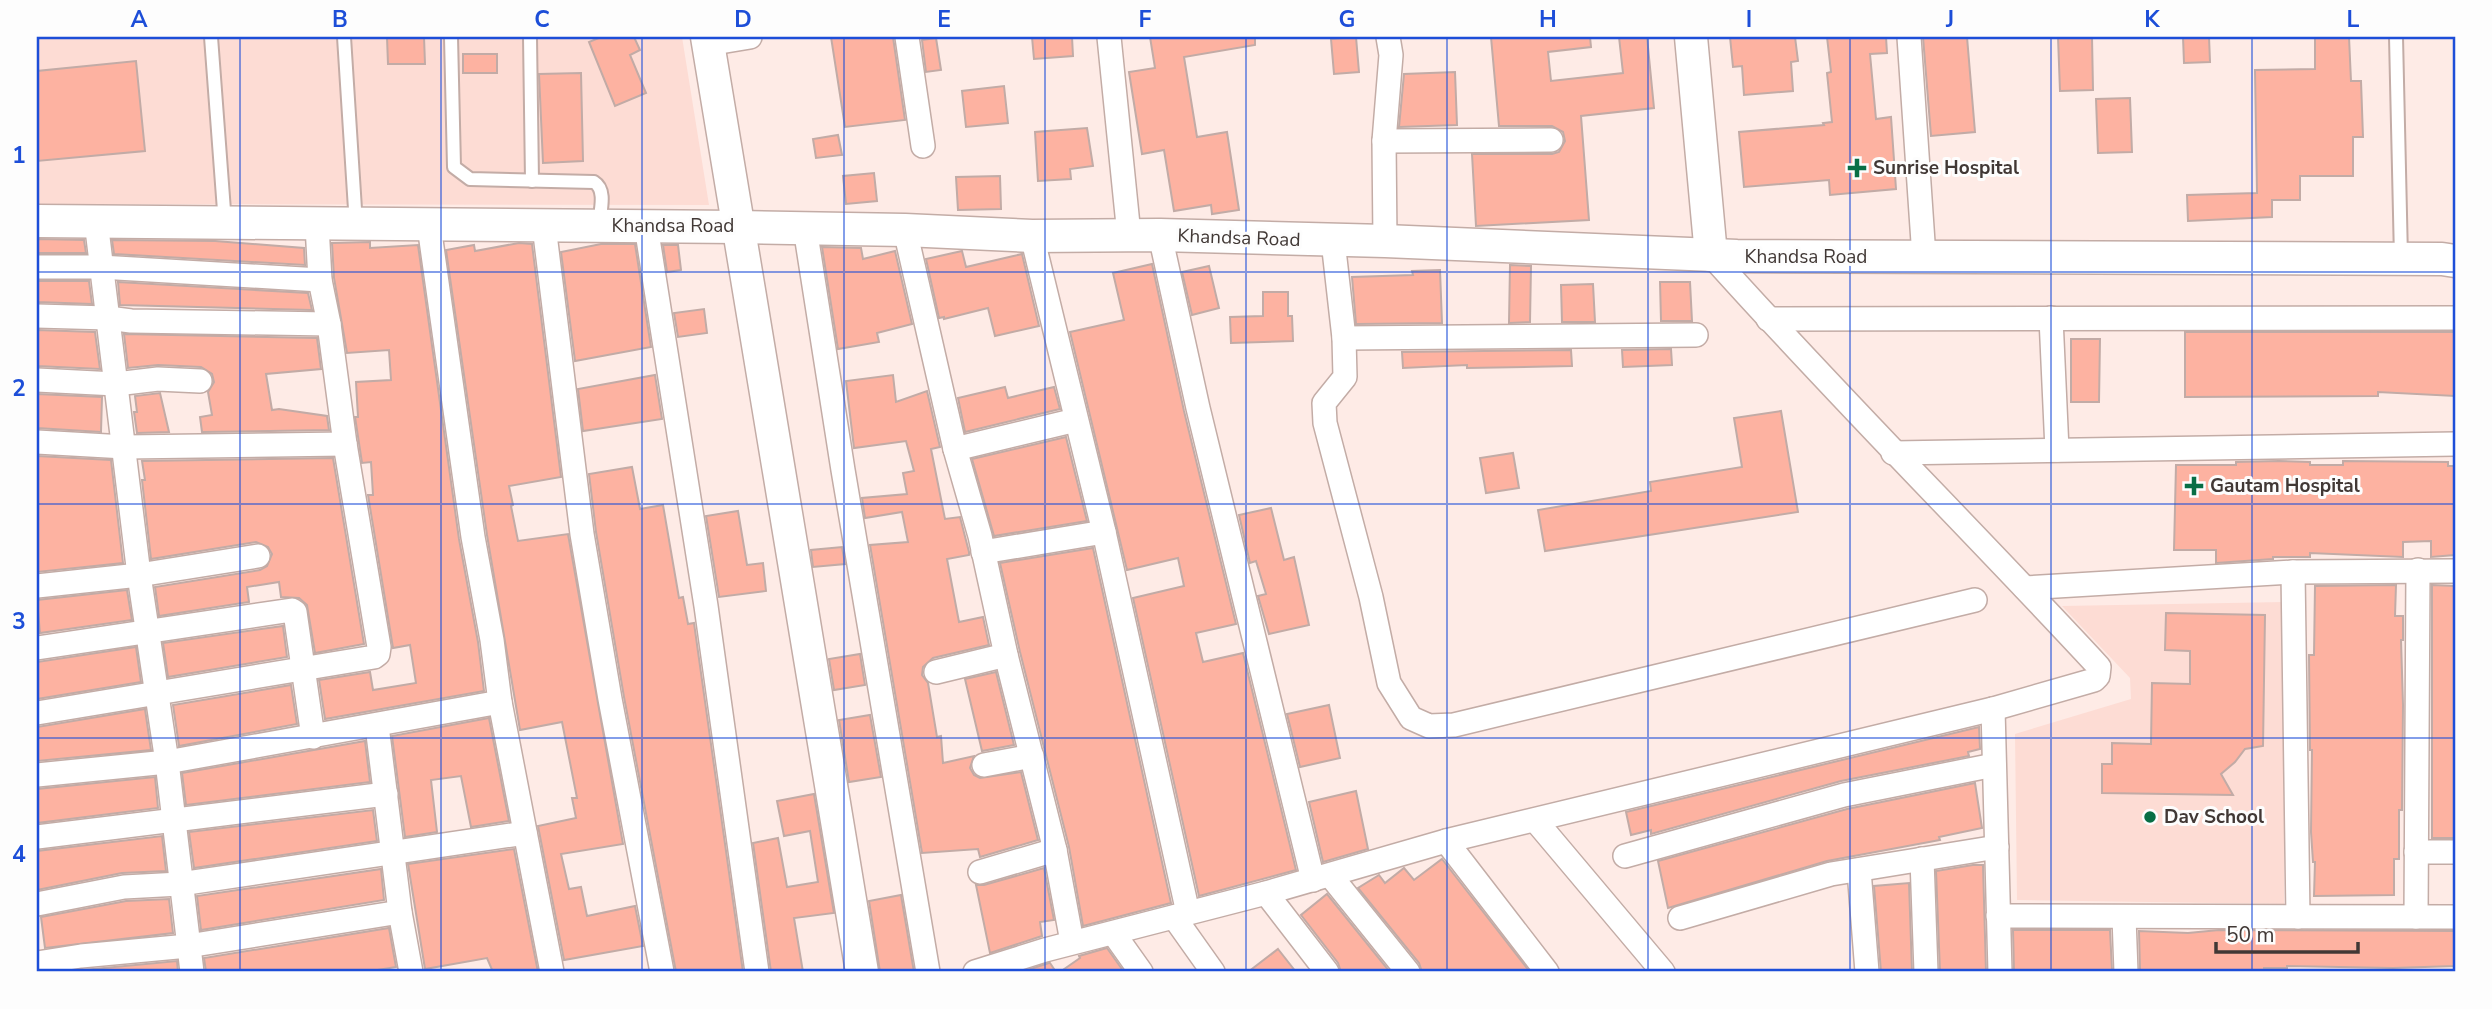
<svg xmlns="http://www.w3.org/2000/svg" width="2492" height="1009" font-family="'Nunito Sans',sans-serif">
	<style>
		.built { fill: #fddcd4 }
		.building { fill: #fdb2a1; stroke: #c2aba6; stroke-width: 2 }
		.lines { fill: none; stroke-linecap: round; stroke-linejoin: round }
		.lane-casing { stroke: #c3aca6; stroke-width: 16 }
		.street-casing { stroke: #c3aca6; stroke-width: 26 }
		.secondary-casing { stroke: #c3aca6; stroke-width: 35 }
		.lane { stroke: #fff; stroke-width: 12 }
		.street { stroke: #fff; stroke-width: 23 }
		.secondary { stroke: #fff; stroke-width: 32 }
		.grid { fill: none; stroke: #1d4ed8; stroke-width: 2; stroke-opacity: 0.55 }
		.poi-dot { fill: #086e45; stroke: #fdfdfd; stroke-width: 2.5 }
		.labels { text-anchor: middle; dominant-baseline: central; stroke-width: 6; stroke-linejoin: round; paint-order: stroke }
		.poi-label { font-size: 19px; font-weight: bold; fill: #413835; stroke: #fdfdfd; text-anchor: start }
		.street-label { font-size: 19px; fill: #413835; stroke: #fdfdfd }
		.neatline { fill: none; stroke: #1d4ed8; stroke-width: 2.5 }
		.grid-label { font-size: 23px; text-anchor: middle; font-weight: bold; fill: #1d4ed8 }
	</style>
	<rect width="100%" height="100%" fill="#feebe6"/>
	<g class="built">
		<polygon points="37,37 682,37 709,205 37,204"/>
		<polygon points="2284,602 2284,904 2017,900 2015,734 2131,699 2130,678 2062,606"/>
	</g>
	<g class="building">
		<polygon points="387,37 424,37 425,64 388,64"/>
		<polygon points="601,37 634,37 640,50 630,55 646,93 615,106 589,42"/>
		<polygon points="831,37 893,37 905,120 845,127"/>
		<polygon points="1032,37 1072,37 1073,56 1034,59"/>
		<polygon points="1150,37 1255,37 1255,45 1184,57 1197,137 1227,132 1239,210 1212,214 1211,205 1174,211 1164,150 1142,154 1129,72 1155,68"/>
		<polygon points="1356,37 1359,72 1334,74 1331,39"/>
		<polygon points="1491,37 1590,37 1591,47 1548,52 1551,81 1623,73 1619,37 1647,37 1654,108 1581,116 1589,220 1476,226 1472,154 1552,154 1559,152 1565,141 1563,132 1552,126 1499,126"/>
		<polygon points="1730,37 1795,37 1798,61 1791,62 1793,91 1744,95 1742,66 1733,67"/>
		<polygon points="1827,37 1886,37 1887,53 1870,54 1876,119 1891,117 1896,189 1830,195 1829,180 1744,187 1739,132 1824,125 1823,123 1832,122 1827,73 1831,72"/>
		<polygon points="1923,37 1967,37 1975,132 1931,136"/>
		<polygon points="2058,37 2092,37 2093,90 2060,91"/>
		<polygon points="2183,37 2209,37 2210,62 2184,63"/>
		<polygon points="2315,37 2349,37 2351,81 2361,81 2363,137 2353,137 2353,176 2300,176 2300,200 2272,200 2272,217 2188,221 2187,195 2257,193 2255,70 2315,69"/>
		<polygon points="936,38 941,70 926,72 922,40"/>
		<rect x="463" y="54" width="34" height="19"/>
		<polygon points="136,61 145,151 37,161 37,71"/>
		<polygon points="1455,72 1457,125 1399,127 1404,74"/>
		<polygon points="581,73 583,161 543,163 539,74"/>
		<polygon points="1004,86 1008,123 966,127 962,91"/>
		<polygon points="2130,98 2132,152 2098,153 2096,99"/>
		<polygon points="1087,128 1093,166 1070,169 1071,179 1038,181 1035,132"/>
		<polygon points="838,135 842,155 816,158 813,139"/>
		<polygon points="874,173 877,201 846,204 843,176"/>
		<polygon points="1000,176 1001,209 958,210 956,177"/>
		<polygon points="37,239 84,240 86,253 37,253"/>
		<polygon points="112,240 215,241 304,248 305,265 114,254"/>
		<polygon points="370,242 370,248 418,245 459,539 478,642 484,691 325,719 319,680 370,672 373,690 416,683 410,645 393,648 368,495 373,495 371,462 362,463 355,417 358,417 356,382 391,380 389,350 347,353 334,278 332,243"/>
		<polygon points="519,243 532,244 561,477 509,486 513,505 511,506 518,541 568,534 623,844 561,854 569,889 581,887 587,916 635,906 643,946 564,960 538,826 576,818 572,798 577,798 562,722 520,730 487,535 446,250 474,245 475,251"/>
		<polygon points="601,244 635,244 651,347 575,361 561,252"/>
		<polygon points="663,245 678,245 681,270 667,272"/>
		<polygon points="822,247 861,248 863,259 895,251 912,324 877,333 879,342 838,349"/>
		<polygon points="962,251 966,267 1022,254 1039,326 995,336 988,308 944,319 944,317 939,318 926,259"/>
		<polygon points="1152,264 1184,411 1236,624 1196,633 1203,662 1243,653 1296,870 1199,896 1133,598 1184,586 1178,558 1127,570 1070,332 1124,320 1113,273"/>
		<polygon points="1510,265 1531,266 1530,322 1509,323"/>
		<polygon points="1209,266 1219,308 1192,315 1182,272"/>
		<polygon points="1440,270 1442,323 1356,324 1352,277 1413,275 1412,271"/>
		<polygon points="37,281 89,281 92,304 37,302"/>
		<polygon points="118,282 308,293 312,310 120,305"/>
		<polygon points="1660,282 1690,282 1692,321 1661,321"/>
		<polygon points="1593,284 1595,322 1562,322 1561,285"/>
		<polygon points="1263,292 1288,292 1288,316 1292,316 1293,341 1231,343 1230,317 1263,316"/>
		<polygon points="704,309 707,333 678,337 674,313"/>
		<polygon points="37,330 95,332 100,369 37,366"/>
		<polygon points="2185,332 2455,332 2455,396 2378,392 2378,396 2185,397"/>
		<polygon points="124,334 317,338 321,369 266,374 272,410 279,409 327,416 329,430 202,432 200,417 212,415 208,392 214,382 212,374 201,367 158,365 128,368"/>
		<polygon points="2071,339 2100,339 2099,402 2071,402"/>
		<polygon points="1671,349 1672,365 1623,367 1622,350"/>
		<polygon points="1571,350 1572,366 1467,368 1467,365 1403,368 1402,352"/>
		<polygon points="655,375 662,419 583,431 578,389"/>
		<polygon points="893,375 896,402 927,391 940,447 931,449 945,519 960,517 969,552 969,555 947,559 959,622 983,617 989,645 933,658 923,667 922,675 928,683 937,737 941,736 943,763 974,756 970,768 974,775 980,778 1021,772 1038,840 980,857 978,849 922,853 870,545 908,542 902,512 865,518 862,498 907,494 903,473 914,471 906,441 854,448 846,381"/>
		<polygon points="1005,387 1008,398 1054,387 1060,409 965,432 958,398"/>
		<polygon points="160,393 169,432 137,433 134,412 137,412 135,396"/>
		<polygon points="37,394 102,397 101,432 37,428"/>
		<polygon points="1781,411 1798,512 1545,551 1538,510 1651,491 1650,482 1742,467 1734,418"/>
		<polygon points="1066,437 1087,521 994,536 972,459"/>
		<polygon points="1513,453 1519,488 1486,493 1480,458"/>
		<polygon points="37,456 111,460 123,563 37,572"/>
		<polygon points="333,458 364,644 315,653 307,605 299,598 281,597 279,582 247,587 249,602 159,616 155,587 260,570 267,566 272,554 268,547 256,542 151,559 142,480 145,480 142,461"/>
		<polygon points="2279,461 2310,462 2310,465 2343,465 2343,461 2448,462 2448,466 2455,466 2455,555 2431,557 2431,541 2403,542 2403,557 2310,553 2310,557 2273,557 2273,559 2216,563 2216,550 2174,550 2176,465 2236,465 2236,462"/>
		<polygon points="632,467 640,509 663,505 679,598 683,597 688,624 694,623 743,972 676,972 624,697 596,532 589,474"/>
		<polygon points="1271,508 1284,560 1294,557 1309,625 1269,634 1258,596 1266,594 1256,561 1250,563 1239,515"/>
		<polygon points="738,511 747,565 763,563 766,591 719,597 706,516"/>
		<polygon points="842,547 845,564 813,567 811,550"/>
		<polygon points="1093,548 1171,903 1083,926 1069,847 1020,652 1000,563"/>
		<polygon points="2396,585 2395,616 2403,616 2403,640 2401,640 2403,705 2402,810 2399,810 2399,859 2394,859 2394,895 2314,896 2315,862 2313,862 2311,832 2312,750 2310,750 2309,655 2314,655 2315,586"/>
		<polygon points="2432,585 2455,586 2455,838 2432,838"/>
		<polygon points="127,590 132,620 40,633 37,600"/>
		<polygon points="2166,613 2265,615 2263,746 2245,749 2235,762 2221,774 2233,795 2102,793 2102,764 2112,764 2112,743 2151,744 2152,683 2190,684 2190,651 2165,650"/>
		<polygon points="283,626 287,657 168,677 163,643"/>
		<polygon points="136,647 141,682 37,699 37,662"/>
		<polygon points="860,654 865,685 834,690 829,659"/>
		<polygon points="996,672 1014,745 982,751 965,679"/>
		<polygon points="291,685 297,724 179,746 173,705"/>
		<polygon points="1329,705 1340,758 1300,767 1287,714"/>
		<polygon points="145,709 151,750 37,761 37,727"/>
		<polygon points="870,715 881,777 849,782 839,720"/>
		<polygon points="489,718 509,821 471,827 461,776 431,780 437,832 405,837 392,736"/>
		<polygon points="1979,727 1980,749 1968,752 1969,756 1841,781 1651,834 1651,830 1631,835 1626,812"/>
		<polygon points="365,741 370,782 186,805 182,773"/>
		<polygon points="155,777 158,808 37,823 37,789"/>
		<polygon points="1975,783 1982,828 1939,837 1940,840 1827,861 1668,908 1658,861 1847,809"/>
		<polygon points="1356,791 1368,849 1323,862 1309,802"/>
		<polygon points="814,794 834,913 794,918 803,972 771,972 753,843 778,838 787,887 818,882 810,831 784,836 777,801"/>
		<polygon points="373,810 377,841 194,868 189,832"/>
		<polygon points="162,836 166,871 122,873 37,890 37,851"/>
		<polygon points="514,849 538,972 493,972 487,958 425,969 408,864"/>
		<polygon points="1442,859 1530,972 1422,972 1419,963 1358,888 1379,875 1385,883 1404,868 1414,880"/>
		<polygon points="1973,865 1983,865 1986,972 1940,972 1936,871"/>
		<polygon points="1044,868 1054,920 1040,922 1042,936 990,953 976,885 984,885"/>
		<polygon points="381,869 384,900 201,930 197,896"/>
		<polygon points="1909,883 1912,972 1881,972 1874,886"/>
		<polygon points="1327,894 1390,972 1341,972 1338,963 1301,915"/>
		<polygon points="901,895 914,972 880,972 869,901"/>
		<polygon points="169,899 173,933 45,948 41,917 126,901"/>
		<polygon points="389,928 396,967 365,972 206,972 204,958"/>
		<polygon points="2013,930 2110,930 2112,970 2109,970 2109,972 2014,972"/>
		<polygon points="2219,930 2455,931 2455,966 2393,968 2287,966 2287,968 2264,968 2264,972 2188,972 2188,970 2140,970 2139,931 2188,933"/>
		<polygon points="1107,948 1124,972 1060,972 1080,958 1079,956"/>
		<polygon points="1278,949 1296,972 1248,972"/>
		<polygon points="177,961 178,972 68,972 83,970"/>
		<polygon points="1050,963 1056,972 1021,972 1049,963"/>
	</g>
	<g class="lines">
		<defs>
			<g id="lane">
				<polyline points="211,37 225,224"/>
				<polyline points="344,37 356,225"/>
				<path d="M 451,37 L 454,167 L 470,179 L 594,182 C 607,190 600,211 599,225"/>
				<polyline points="530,37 532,181"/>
				<polyline points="2396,37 2401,258"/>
			</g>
			<g id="street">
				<polyline points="907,37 923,146"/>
				<polyline points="1109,37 1129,235"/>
				<polyline points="1909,37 1924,257"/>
				<polyline points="708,44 750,37"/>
				<polyline points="1384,141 1551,140"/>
				<polyline points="96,221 139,575 167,762 192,972"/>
				<polyline points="429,226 473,537 492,640 500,702 552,972"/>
				<polyline points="544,226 582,534 610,699 662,972"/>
				<polyline points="646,226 706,606 757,972"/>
				<polyline points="805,228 843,470 928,972"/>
				<polyline points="905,230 955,449 980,536 1006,655 1055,850 1072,942"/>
				<polyline points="1160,235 1198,408 1313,880"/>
				<polyline points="1032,236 1104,532 1188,913"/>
				<polyline points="1333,241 1344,338 1345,377 1324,403 1325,423 1371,597 1389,683 1411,718 1429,726 1454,725 1975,600"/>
				<polyline points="1385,241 1384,141 1391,55 1388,37"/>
				<polyline points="37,267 100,267 320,280"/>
				<polyline points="37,316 108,318 131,321 329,324"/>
				<polyline points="2051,318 2057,450"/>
				<polyline points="1768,319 2455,318"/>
				<polyline points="1344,338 1696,335"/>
				<polyline points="37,380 116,384 158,379 200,381"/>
				<polyline points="37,442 125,447 345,444"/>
				<polyline points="955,449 1076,420"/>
				<polyline points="1893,453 2455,444"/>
				<polyline points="983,552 1104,532"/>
				<polyline points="2293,572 2298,917"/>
				<polyline points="37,586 139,575 258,556"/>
				<polyline points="2025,588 2293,572 2455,571"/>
				<polyline points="37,648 292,610 295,612 313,737"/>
				<polyline points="936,672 1006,655"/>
				<polyline points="1993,709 2000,972"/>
				<polyline points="37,713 374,657 378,654 379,647 345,444 329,324 320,280 317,225"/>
				<polyline points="377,726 400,912 411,972"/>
				<polyline points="984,765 1032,756"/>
				<polyline points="37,775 167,762 500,702"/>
				<polyline points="1535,820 1663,972"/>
				<polyline points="37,837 386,794"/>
				<polyline points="1446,841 1547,972"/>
				<polyline points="2416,852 2455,852"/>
				<polyline points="1625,856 1844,795 1994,765"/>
				<polyline points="1922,859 1926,972"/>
				<polyline points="1859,870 1867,972"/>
				<polyline points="980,872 1055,850"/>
				<polyline points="1330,875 1408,972"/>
				<polyline points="1266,893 1327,972"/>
				<polyline points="37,904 124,887 180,884 525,833"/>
				<polyline points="1998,916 2455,917"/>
				<polyline points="1174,917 1213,972"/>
				<polyline points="2124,917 2126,972"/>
				<polyline points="2416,917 2418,570"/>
				<polyline points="1680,918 1831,874 1997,847"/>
				<polyline points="1114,934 1141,972"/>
				<polyline points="37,963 81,956 188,946 400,912"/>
				<path d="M 975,972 L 1045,950 L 1266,893 L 1446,841 L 1993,709 L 2094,680 L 2098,676 L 2099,667 C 1971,529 1837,396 1711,255"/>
			</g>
			<g id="secondary">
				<polyline points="707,37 862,972"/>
				<polyline points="1691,37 1711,255"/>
				<polyline points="37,221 738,227 905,230 1032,236 1160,235 1385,241 1737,256 2442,259 2455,261"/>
			</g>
		</defs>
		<use href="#lane" class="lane-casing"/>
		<use href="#street" class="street-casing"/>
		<use href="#secondary" class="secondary-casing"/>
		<use href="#lane" class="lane"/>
		<use href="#street" class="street"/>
		<use href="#secondary" class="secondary"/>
	</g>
	<path class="grid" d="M 240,37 L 240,972M 441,37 L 441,972M 642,37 L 642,972M 844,37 L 844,972M 1045,37 L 1045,972M 1246,37 L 1246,972M 1447,37 L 1447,972M 1648,37 L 1648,972M 1850,37 L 1850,972M 2051,37 L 2051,972M 2252,37 L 2252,972M 37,272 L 2455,272M 37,504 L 2455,504M 37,738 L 2455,738"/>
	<g class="poi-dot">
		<path d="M1853.5 157.5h7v7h7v7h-7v7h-7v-7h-7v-7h7z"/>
		<path d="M2190.5 475.5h7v7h7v7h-7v7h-7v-7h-7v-7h7z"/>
		<circle cx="2150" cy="817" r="7"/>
	</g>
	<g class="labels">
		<g class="poi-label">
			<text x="1873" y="168">Sunrise Hospital</text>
			<text x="2210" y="486">Gautam Hospital</text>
			<text x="2164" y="817">Dav School</text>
		</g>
		<g class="street-label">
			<text x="673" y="226">Khandsa Road</text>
			<text transform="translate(1239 238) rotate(2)">Khandsa Road</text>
			<text x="1806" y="257">Khandsa Road</text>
		</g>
	</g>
	<rect width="2492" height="1009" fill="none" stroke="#fdfdfd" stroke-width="77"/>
	<path d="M2216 942v10h142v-10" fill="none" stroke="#413835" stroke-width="3.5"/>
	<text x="2226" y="942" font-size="21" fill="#413835" stroke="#fdfdfd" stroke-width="5" paint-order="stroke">50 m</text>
	<rect x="38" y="38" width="2416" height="932" class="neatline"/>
	<g class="grid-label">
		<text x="139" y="27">A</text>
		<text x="340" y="27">B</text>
		<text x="542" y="27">C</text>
		<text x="743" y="27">D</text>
		<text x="944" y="27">E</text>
		<text x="1145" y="27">F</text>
		<text x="1347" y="27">G</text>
		<text x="1548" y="27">H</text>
		<text x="1749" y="27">I</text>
		<text x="1950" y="27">J</text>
		<text x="2152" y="27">K</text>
		<text x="2353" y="27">L</text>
		<text x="19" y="163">1</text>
		<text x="19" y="396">2</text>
		<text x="19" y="629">3</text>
		<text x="19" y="862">4</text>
	</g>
</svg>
